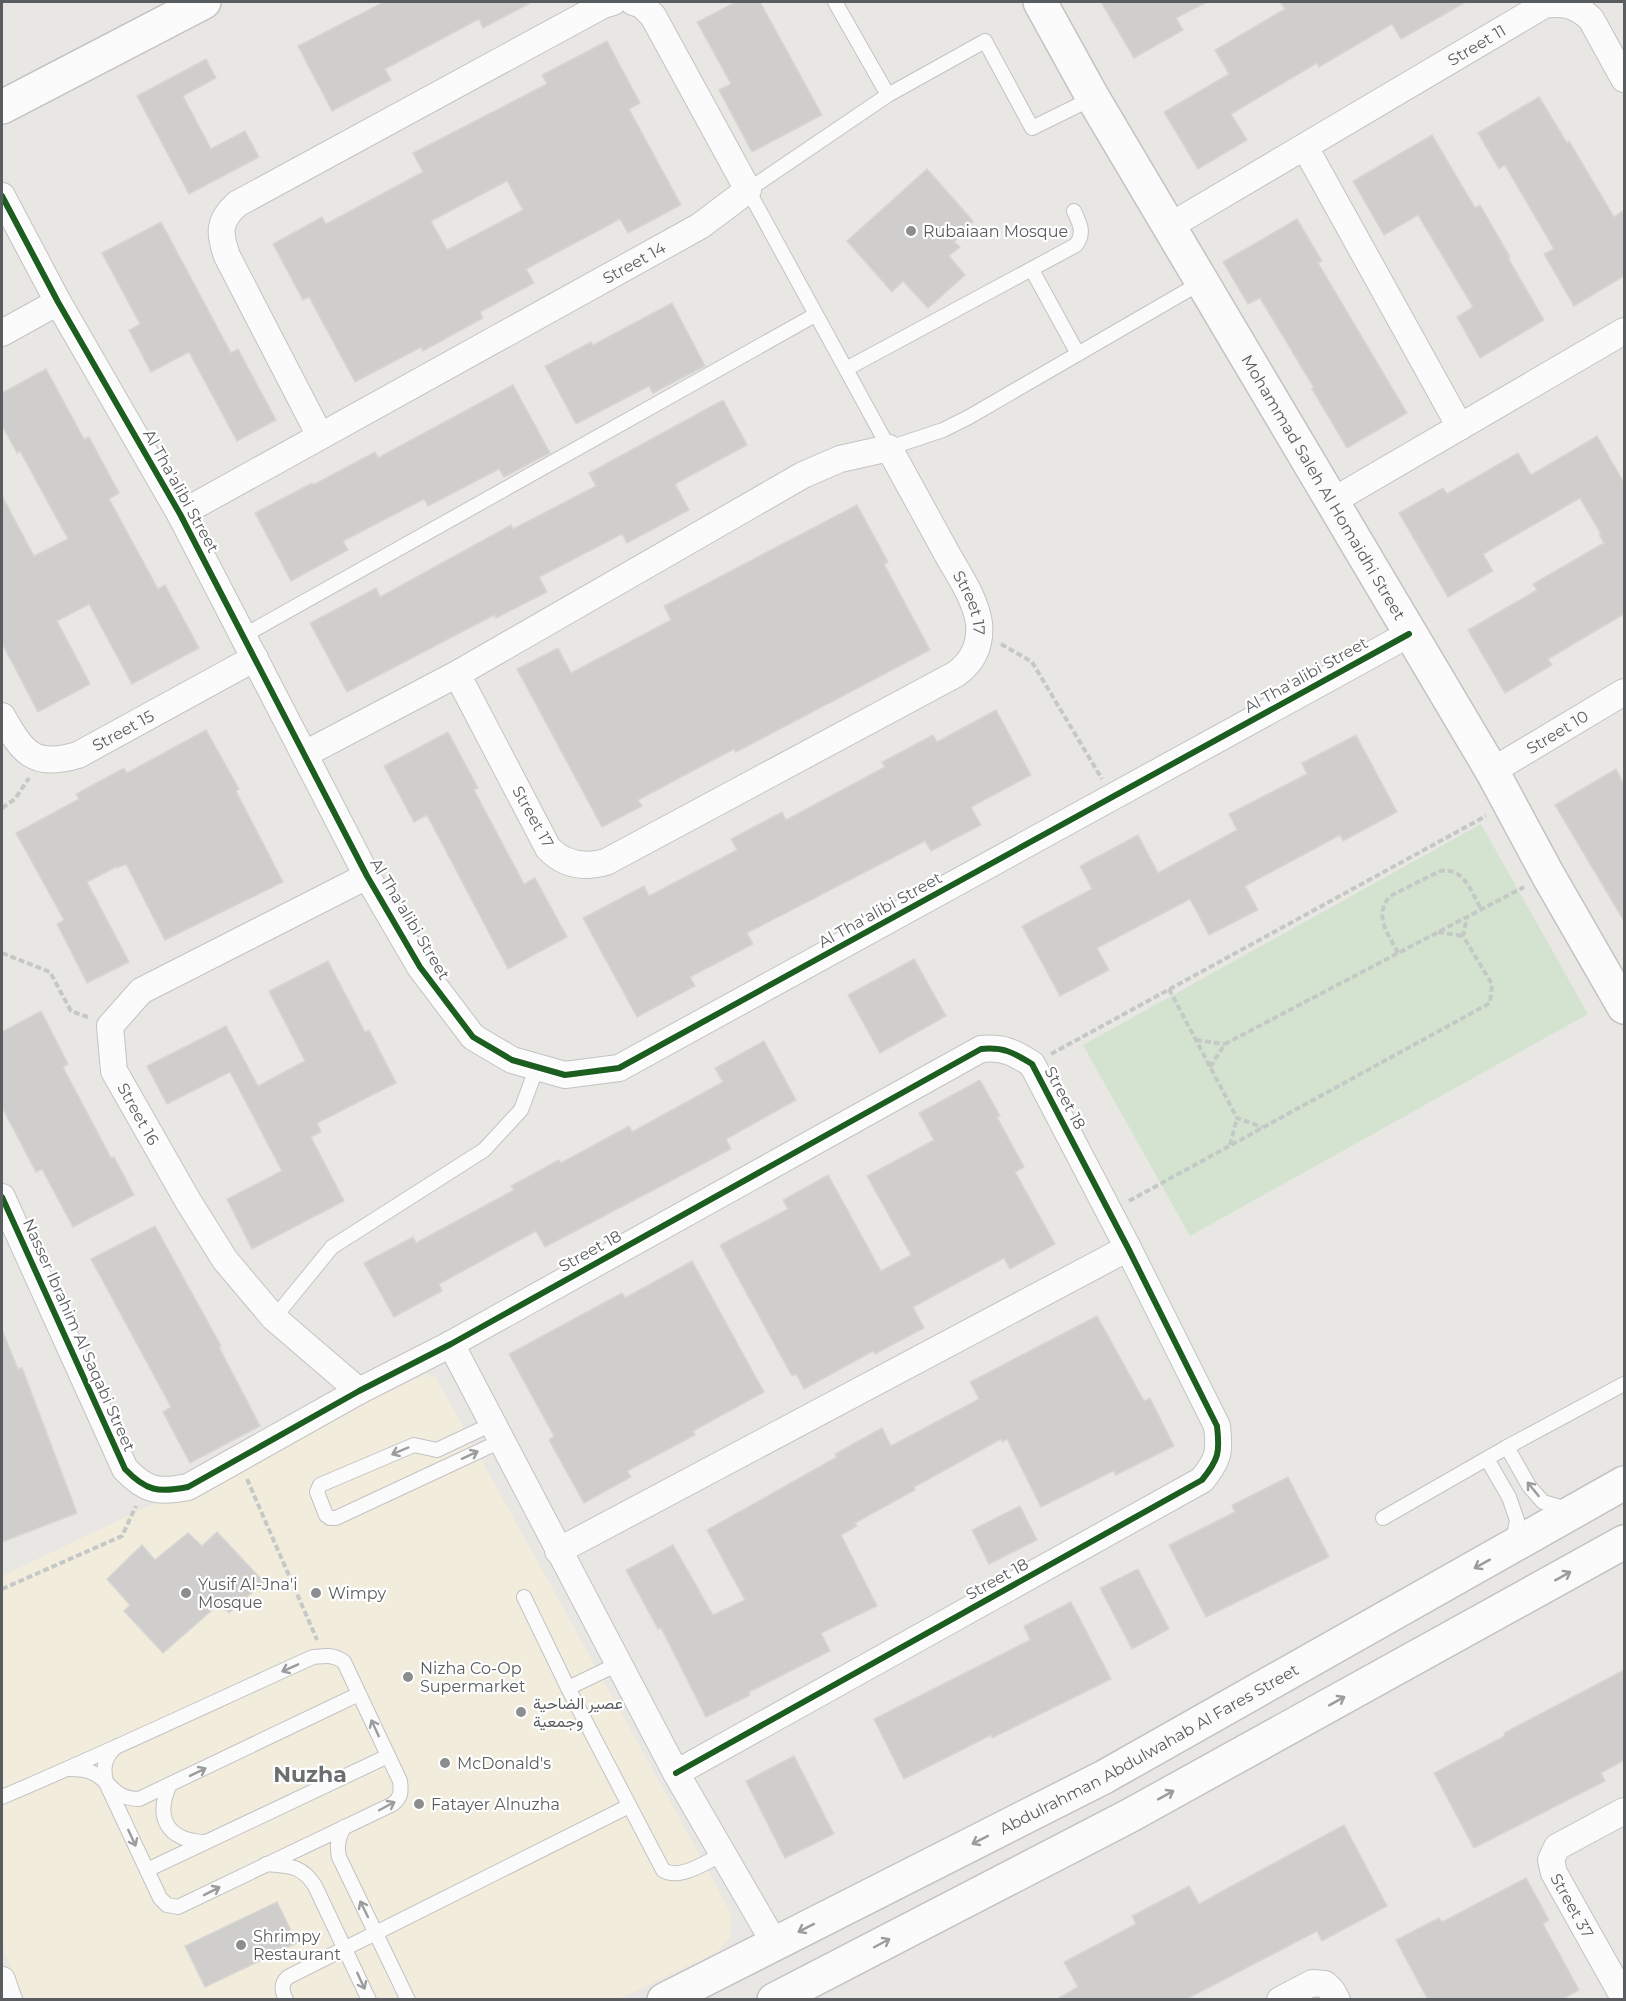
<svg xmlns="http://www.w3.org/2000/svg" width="1626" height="2001" font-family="Montserrat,Vazirmatn,sans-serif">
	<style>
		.commercial { fill: #f2ecdd }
		.green { fill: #d3e3d0 }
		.building { fill: #cfcecc; stroke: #d8d6d3; stroke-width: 1.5; fill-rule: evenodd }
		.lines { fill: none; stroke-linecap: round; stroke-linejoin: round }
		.service-casing { stroke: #c3c3c3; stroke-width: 16 }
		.minor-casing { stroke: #c3c3c3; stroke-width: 28 }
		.tertiary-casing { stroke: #c3c3c3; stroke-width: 36 }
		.path { stroke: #c5c9c6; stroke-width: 4; stroke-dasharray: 6 3; stroke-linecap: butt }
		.service { stroke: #fcfbfb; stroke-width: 14 }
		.minor { stroke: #fcfbfb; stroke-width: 26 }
		.tertiary { stroke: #fcfbfb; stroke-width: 33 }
		.cycleway-casing { stroke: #fff; stroke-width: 10 }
		.cycleway { stroke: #1b5e20; stroke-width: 6 }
		.oneway { stroke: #9b9c9e }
		.poi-dot { fill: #8c8d8e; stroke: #fff; stroke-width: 2 }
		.labels { text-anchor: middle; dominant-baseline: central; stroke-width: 4.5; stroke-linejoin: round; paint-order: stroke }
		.street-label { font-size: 16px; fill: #5a5d60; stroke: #fff }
		.poi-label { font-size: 16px; fill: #5a5d60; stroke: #fff; text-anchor: start }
		.district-label { font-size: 22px; font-weight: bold; fill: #6b6f72; stroke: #fff }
	</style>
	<rect width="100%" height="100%" fill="#e9e7e3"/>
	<polygon class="commercial" points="427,1374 436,1378 708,1870 732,1916 730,1937 719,1951 619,1999 24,1999 2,1945 2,1576"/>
	<polygon class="green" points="1481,824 1588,1014 1190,1236 1083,1045"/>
	<g class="building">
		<polygon points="384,2 532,2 483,28 479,19 385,69 391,80 332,111 298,46"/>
		<polygon points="736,2 760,2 822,115 752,152 719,90 731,84 697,22"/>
		<polygon points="1101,2 1207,2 1176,18 1183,30 1134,58"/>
		<polygon points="1280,2 1466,2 1401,39 1392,24 1319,67 1317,63 1231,114 1247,140 1198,169 1164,112 1229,74 1215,50 1285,9"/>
		<path d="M 607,41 L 640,103 L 629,109 L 681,205 L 628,233 L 620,219 L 526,269 L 534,283 L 480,312 L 483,318 L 423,351 L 421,347 L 355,382 L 309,297 L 303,300 L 273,244 L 322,217 L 326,224 L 423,172 L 413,153 L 547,84 L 542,75 ZM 507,181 L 523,210 L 447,250 L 431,221 Z"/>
		<polygon points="206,59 216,78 183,96 211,149 245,131 259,157 189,194 137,96"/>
		<polygon points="1539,97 1567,143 1569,141 1614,217 1624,210 1624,276 1574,306 1544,254 1554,249 1505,165 1499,169 1478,133"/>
		<polygon points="1432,135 1475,208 1480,205 1510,257 1508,258 1544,320 1480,358 1457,317 1473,307 1418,215 1384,235 1353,181"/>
		<polygon points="927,169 973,221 954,242 960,247 949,256 965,275 928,308 903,281 892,292 847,241"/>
		<polygon points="1297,219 1322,261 1318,263 1407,413 1347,448 1312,389 1314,388 1260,298 1248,304 1223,262"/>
		<polygon points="161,222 231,353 238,349 276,420 237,441 189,352 151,372 129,330 140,324 102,253"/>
		<polygon points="672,303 705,366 653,393 649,386 576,424 545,366 591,342 593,345"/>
		<polygon points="46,369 84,439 89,437 119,493 109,499 158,589 165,585 199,648 132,684 89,604 57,621 90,684 38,712 2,643 2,496 34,556 68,539 20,451 17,453 2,425 2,393"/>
		<polygon points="513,385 550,453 504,477 499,469 428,506 424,499 343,541 348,550 291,581 255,513 312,483 313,485 375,452 378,458"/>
		<polygon points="723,400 747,445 675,484 689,510 627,543 622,534 539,577 547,592 496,618 494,615 347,692 310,623 376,588 380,597 511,525 513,529 596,486 589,473"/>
		<polygon points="1597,436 1624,483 1624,614 1548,659 1552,665 1505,693 1468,630 1537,590 1533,584 1604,543 1599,535 1601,534 1580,498 1483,554 1493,571 1448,597 1399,513 1443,488 1447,494 1518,453 1531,475"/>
		<polygon points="857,505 888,562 884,564 930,650 736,752 734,749 638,800 642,806 602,827 517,669 558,648 571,673 671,620 664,606"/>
		<polygon points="996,710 1031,775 971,807 981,825 931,851 925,841 747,933 753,944 690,977 695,986 637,1017 583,918 644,886 649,896 737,850 731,839 782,812 786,820 885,767 882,762 933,735 937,742"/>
		<polygon points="206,730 239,789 236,791 283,882 165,940 126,864 117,868 116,867 87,882 129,962 87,983 57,924 64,920 16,833 79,799 76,794 124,768 127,773"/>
		<polygon points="448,732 478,788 474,790 524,884 535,878 567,937 508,969 427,815 414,822 384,766"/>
		<polygon points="1356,735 1397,812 1343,841 1340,835 1245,886 1258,910 1209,935 1190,899 1097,948 1109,970 1060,996 1022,926 1092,889 1080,866 1138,835 1158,873 1237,830 1229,814 1307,774 1302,763"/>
		<polygon points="1616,769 1624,784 1624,921 1555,805"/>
		<polygon points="914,959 946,1016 880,1053 848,995"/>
		<polygon points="328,961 365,1032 369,1030 396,1083 317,1123 321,1132 311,1137 344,1201 252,1249 227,1199 282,1171 230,1072 167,1104 147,1066 226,1026 258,1086 305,1061 269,991"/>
		<polygon points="41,1011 68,1064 63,1067 111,1158 114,1157 134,1195 73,1227 42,1169 36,1172 2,1107 2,1032"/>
		<polygon points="764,1041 796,1100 726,1139 731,1149 680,1176 545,1247 536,1231 439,1284 442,1291 394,1317 364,1263 413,1237 416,1243 514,1190 511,1186 559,1160 561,1163 629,1126 632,1132 723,1082 715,1068"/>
		<polygon points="980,1080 1000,1116 997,1117 1024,1167 1015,1172 1055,1244 1010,1269 1004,1258 913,1307 924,1328 875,1354 873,1351 804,1389 796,1374 792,1376 720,1245 788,1209 783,1200 828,1175 881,1271 911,1255 867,1176 934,1140 919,1113"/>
		<polygon points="155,1226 221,1346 219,1347 260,1426 190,1463 163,1412 171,1407 91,1259"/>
		<polygon points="692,1261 764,1392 693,1431 695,1435 627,1471 631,1477 584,1503 549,1440 554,1436 509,1354 622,1293 625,1298"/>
		<polygon points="1097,1316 1144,1401 1150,1398 1174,1446 1116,1475 1113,1471 1041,1507 1007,1439 1002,1442 1001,1439 914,1487 915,1490 855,1523 857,1526 841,1535 877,1606 821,1633 830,1651 749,1692 750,1695 706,1717 661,1628 658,1629 626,1570 673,1545 713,1615 745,1600 707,1530 837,1457 835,1454 882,1428 891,1446 979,1399 970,1382"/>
		<polygon points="2,1330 18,1369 22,1368 77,1513 2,1542"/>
		<polygon points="1288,1477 1329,1557 1206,1617 1169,1545 1235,1512 1232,1505"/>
		<polygon points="1020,1506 1037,1540 989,1564 972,1530"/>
		<polygon points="217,1532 264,1582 229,1613 219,1604 163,1653 124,1611 130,1605 107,1579 142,1545 155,1560 188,1533 202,1546"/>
		<polygon points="1138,1569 1169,1629 1132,1649 1100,1588"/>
		<polygon points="1071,1602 1111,1679 992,1738 991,1735 904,1779 874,1719 1030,1640 1024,1626"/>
		<polygon points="1624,1670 1624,1760 1601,1773 1605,1781 1474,1848 1434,1773 1505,1736 1504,1733"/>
		<polygon points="794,1756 834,1834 785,1858 746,1781"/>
		<polygon points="1344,1825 1387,1906 1322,1941 1317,1931 1185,2000 1055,2000 1078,1987 1064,1962 1136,1924 1132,1916 1189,1886 1199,1904"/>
		<polygon points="1526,1878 1549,1920 1543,1924 1579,1990 1561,2000 1428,2000 1396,1940 1439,1918 1442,1922"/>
		<polygon points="277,1902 297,1943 205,1987 185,1946"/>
	</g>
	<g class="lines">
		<defs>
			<g id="service">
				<polyline points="835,2 888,95"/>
				<polyline points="1093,98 1032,128 985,41 888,95 748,190 889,448 943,430 969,417 1202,282"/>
				<polyline points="1032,270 1078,354"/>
				<path d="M 846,369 L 1076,245 C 1085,233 1080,224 1074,211"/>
				<polyline points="243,636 815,315"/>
				<polyline points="274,1318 332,1247 484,1150 521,1110 537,1067"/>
				<polyline points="492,1424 437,1450 414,1445 320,1485 317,1492 326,1515 330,1518 336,1518 501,1441"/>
				<polyline points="1507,1447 1529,1486 1543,1502 1570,1510"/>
				<polyline points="1487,1459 1509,1497 1517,1520 1513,1542"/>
				<polyline points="1383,1518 1507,1447 1624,1384"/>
				<path d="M 524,1597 L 568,1688 L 663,1870 C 680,1881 707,1861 723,1854"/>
				<polyline points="568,1688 618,1664"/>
				<path d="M 69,1769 C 78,1769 86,1769 93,1773 C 112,1782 113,1799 139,1799 L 359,1694"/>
				<path d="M 169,1786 C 155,1819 168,1840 204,1842"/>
				<path d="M 2,1797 C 106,1753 209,1704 313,1657 C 325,1656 334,1654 344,1662 L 400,1781 C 401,1791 402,1796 393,1804 L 178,1907 L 167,1905 L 160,1898 L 107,1785 C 102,1769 104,1757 117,1746"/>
				<path d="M 344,1827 C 339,1837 336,1845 339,1857 L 408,2000"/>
				<path d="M 266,1864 C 289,1866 302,1865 315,1886 L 369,2000"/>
				<polyline points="147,1870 388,1756"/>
				<path d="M 286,2000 C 282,1991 280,1984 288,1977 L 629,1806"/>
			</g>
			<g id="minor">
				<polyline points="1305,147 1460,427"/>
				<polyline points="2,196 58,302 180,514 367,876 420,967 473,1037 512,1060 565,1075 619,1068 1409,634"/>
				<path id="s1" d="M 1170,226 L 1544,5 C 1564,2 1576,5 1591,19 L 1624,79"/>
				<polyline points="2,333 58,302"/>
				<path d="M 320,436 L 227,256 C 219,233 218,221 237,204 L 603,5 L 613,2"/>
				<polyline points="1331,502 1624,331"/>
				<path id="s2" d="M 180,514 L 700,226 L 748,190 L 653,16 L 642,5 L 633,2"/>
				<path id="s3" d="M 2,716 C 23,753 33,768 78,755 L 255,658"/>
				<path id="s4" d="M 305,754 L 457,674 L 803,475 L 840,459 L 889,448 C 908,482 927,517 946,552 C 958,574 975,597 979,623 C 981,644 974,661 956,674 L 606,862 C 584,868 564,865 548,848 L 457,674"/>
				<path id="s5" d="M 1492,771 L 1624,692"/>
				<path d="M 2,1197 L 125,1469 C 146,1491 158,1493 188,1487 L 359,1391 L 451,1344 L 981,1049 C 1003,1047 1013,1052 1032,1064 L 1128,1248 L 1217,1426 C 1220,1452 1219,1459 1202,1480 L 676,1773"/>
				<polyline points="451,1344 676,1773 775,1944"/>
				<polyline points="359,1391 274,1318 225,1260 188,1201 114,1071 110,1026 141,991 367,876"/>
				<polyline points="558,1551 1128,1248"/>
				<path id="s6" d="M 1624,1811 L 1557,1847 L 1551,1860 L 1554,1873 L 1624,1998"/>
				<polyline points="2,1980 9,2000"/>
				<polyline points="1280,2000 1312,1983 1325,1984 1332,1991 1337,2000"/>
			</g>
			<g id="tertiary">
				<path id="s7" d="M 1040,2 L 1093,98 L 1492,771 L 1548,875 L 1624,1007"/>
				<polyline points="2,107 204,2"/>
				<path id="s8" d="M 664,2000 L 1104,1777 L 1624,1483"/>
				<polyline points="774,2000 1129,1816 1624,1542"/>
			</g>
		</defs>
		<use href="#service" class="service-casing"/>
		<use href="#minor" class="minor-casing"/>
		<use href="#tertiary" class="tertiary-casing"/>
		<g class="path">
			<polyline points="1001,644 1032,662 1102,779"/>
			<polyline points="2,808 15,799 29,778"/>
			<polyline points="1438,932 1463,936"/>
			<polyline points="2,953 50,972 71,1011 90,1018"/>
			<path d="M 1398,953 C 1388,933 1373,916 1390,896 L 1440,871 C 1464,867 1471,891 1481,909"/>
			<polyline points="1169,989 1237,1118 1262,1127"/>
			<polyline points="1196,1040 1225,1044"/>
			<polyline points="1051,1054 1486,816"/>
			<polyline points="1210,1067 1225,1044 1524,887"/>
			<polyline points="1230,1145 1237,1118"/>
			<polyline points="1129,1201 1490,1003 1492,984 1463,936 1467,917"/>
			<polyline points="247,1479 317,1640"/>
			<polyline points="2,1589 122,1536 136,1506"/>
		</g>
		<use href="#service" class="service"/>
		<use href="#minor" class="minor"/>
		<use href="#tertiary" class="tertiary"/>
		<defs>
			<g id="cycleway">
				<polyline points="2,196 58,302 180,514 367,876 420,967 473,1037 512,1060 565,1075 619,1068 1409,634"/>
				<path d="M 2,1197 L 125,1469 C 146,1491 158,1493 188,1487 L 359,1391 L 451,1344 L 981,1049 C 1003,1047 1013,1052 1032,1064 L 1128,1248 L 1217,1426 C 1220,1452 1219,1459 1202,1480 L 676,1773"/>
			</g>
		</defs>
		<use href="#cycleway" class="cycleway-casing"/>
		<use href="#cycleway" class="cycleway"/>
	</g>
	<defs><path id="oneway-shaft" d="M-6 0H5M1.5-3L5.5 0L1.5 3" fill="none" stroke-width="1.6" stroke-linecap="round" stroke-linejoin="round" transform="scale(1.5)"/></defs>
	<g class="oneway">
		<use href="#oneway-shaft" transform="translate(400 1451) rotate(157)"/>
		<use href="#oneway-shaft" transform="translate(470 1455) rotate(-25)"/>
		<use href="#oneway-shaft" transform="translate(1533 1489) rotate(-129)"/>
		<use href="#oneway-shaft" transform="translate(1482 1564) rotate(151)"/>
		<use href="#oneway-shaft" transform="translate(1563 1576) rotate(-29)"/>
		<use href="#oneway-shaft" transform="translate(290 1668) rotate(156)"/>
		<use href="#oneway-shaft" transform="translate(1337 1701) rotate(-29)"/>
		<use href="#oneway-shaft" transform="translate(375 1728) rotate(-115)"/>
		<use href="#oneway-shaft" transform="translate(198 1772) rotate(-26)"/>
		<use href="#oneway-shaft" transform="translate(1166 1795) rotate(-29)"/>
		<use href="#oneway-shaft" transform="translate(387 1806) rotate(-28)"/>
		<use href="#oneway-shaft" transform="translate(132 1838) rotate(65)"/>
		<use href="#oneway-shaft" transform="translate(980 1840) rotate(153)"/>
		<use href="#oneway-shaft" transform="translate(212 1891) rotate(-27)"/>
		<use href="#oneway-shaft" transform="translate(364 1909) rotate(-116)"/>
		<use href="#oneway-shaft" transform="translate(806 1928) rotate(153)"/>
		<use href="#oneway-shaft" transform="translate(882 1943) rotate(-28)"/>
		<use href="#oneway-shaft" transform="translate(361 1981) rotate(65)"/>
	</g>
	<g class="poi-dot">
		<circle cx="911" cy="231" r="6"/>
		<circle cx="186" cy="1593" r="6"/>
		<circle cx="316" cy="1593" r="6"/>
		<circle cx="408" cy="1677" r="6"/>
		<circle cx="521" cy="1712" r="6"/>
		<circle cx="445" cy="1763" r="6"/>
		<circle cx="419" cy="1804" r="6"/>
		<circle cx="241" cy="1945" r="6"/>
	</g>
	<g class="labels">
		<g class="street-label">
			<text stroke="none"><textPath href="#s1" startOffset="356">Street 11</textPath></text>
			<text stroke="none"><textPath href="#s2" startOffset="519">Street 14</textPath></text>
			<text stroke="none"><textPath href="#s7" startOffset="562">Mohammad Saleh Al Homaidhi Street</textPath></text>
			<text transform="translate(181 491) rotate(61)">Al Tha'alibi Street</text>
			<text stroke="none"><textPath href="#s4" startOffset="837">Street 17</textPath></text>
			<text transform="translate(1306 675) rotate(-29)">Al Tha'alibi Street</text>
			<text stroke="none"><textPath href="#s3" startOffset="148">Street 15</textPath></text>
			<text stroke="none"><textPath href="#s5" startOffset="76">Street 10</textPath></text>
			<text transform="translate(533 817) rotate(61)">Street 17</text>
			<text transform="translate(880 910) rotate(-29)">Al Tha'alibi Street</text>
			<text transform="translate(410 919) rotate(59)">Al Tha'alibi Street</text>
			<text transform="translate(1065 1098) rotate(62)">Street 18</text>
			<text transform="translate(138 1114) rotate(61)">Street 16</text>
			<text transform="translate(590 1251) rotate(-29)">Street 18</text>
			<text transform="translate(79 1335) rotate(66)">Nasser Ibrahim Al Saqabi Street</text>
			<text transform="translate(997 1579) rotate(-29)">Street 18</text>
			<text stroke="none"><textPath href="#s8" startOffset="546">Abdulrahman Abdulwahab Al Fares Street</textPath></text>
			<text stroke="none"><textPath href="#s6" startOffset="141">Street 37</textPath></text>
		</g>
		<g class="poi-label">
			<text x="923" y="231">Rubaiaan Mosque</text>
			<text x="198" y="1584">Yusif Al-Jna'i<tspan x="198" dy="18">Mosque</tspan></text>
			<text x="328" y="1593">Wimpy</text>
			<text x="420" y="1668">Nizha Co-Op<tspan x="420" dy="18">Supermarket</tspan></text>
			<text x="533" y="1703">عصير الضاحية<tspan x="533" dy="18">وجمعية</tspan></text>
			<text x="457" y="1763">McDonald's</text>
			<text x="431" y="1804">Fatayer Alnuzha</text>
			<text x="253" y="1936">Shrimpy<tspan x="253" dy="18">Restaurant</tspan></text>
		</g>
		<g class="district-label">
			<text x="310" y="1774">Nuzha</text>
		</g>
	</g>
	<rect width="1626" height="2001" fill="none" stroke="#5a5d60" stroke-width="6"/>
</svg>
